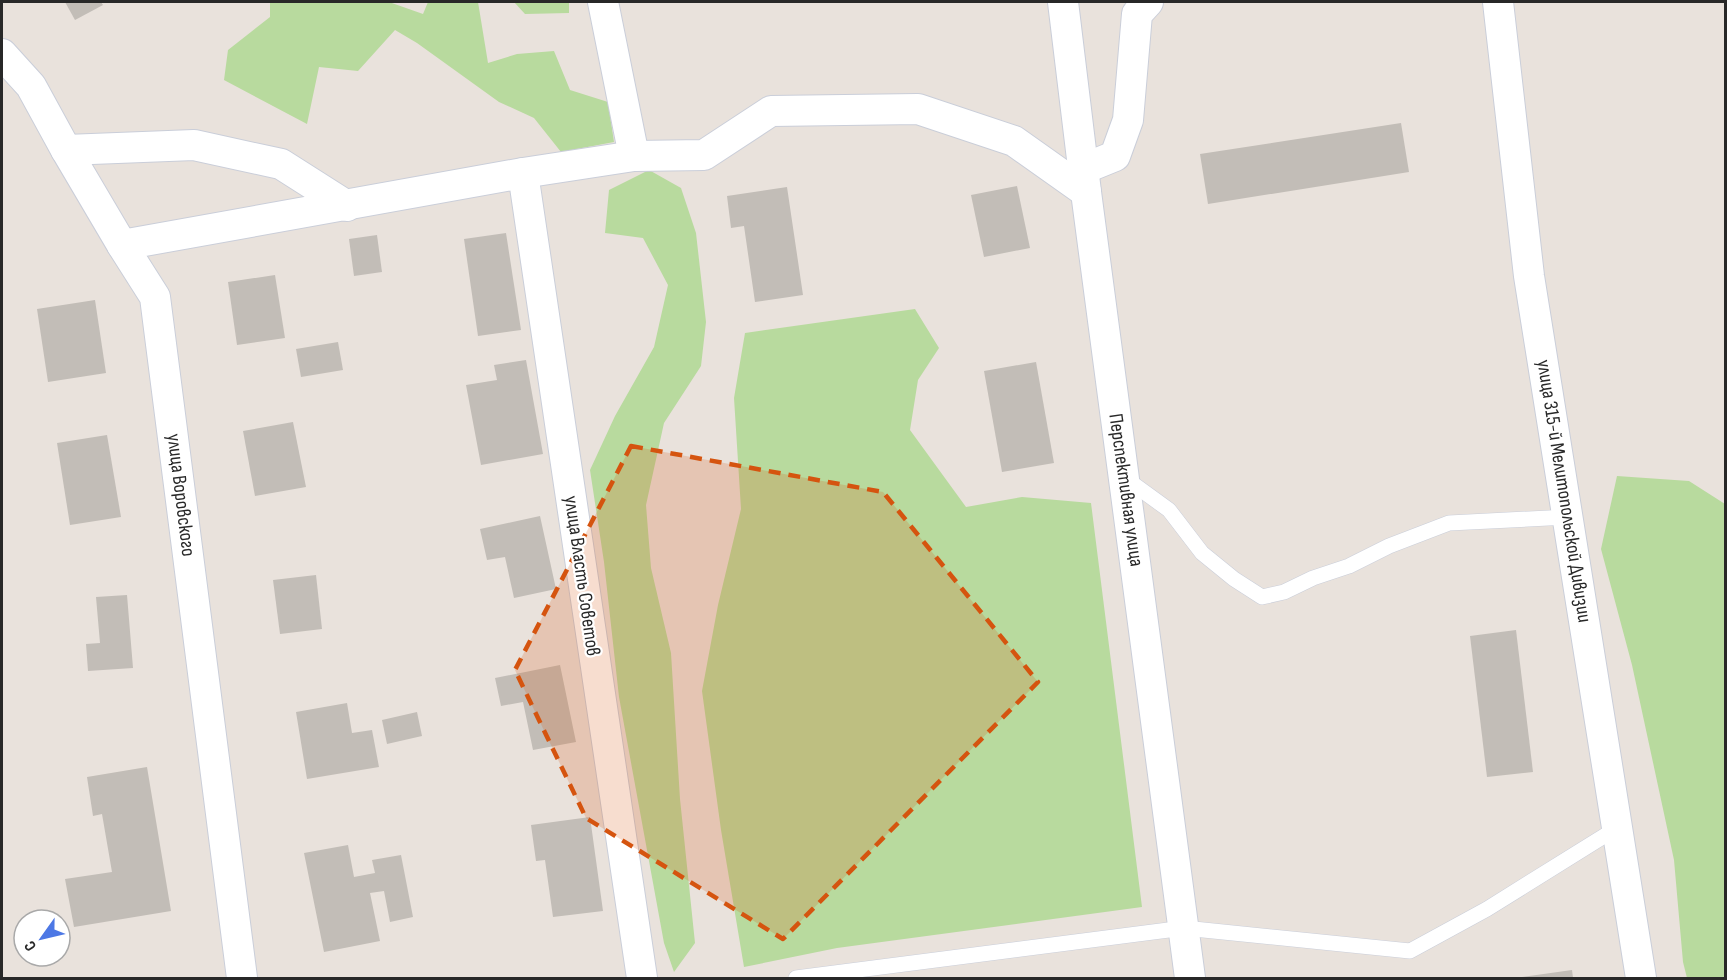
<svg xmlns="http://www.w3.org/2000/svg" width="1727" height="980" font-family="'Sofia Sans Condensed',sans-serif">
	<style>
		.green { fill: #b8da9e }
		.building { fill: #c2bdb7 }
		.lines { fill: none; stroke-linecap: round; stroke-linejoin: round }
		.lane-casing { stroke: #caced9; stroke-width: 16 }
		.street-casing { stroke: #caced9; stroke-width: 32 }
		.lane { stroke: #fff; stroke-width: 15 }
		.street { stroke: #fff; stroke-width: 30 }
		.marked { fill: #d5540f; fill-opacity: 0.2; stroke: #d5540f; stroke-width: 4.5; stroke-dasharray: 12 8; stroke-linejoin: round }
		.labels { text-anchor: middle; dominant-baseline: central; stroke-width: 4.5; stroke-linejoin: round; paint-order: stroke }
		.street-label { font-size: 20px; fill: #282828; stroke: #fff }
	</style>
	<rect width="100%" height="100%" fill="#e9e2dc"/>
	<g class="green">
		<polygon points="270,2 389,2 423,14 428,2 478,2 488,63 517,54 554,51 570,90 608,102 614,142 561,152 534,118 499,102 417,43 395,30 358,71 319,67 307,124 224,80 228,50 270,17"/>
		<polygon points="514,2 569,2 569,13 525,14"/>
		<polygon points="649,170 681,188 696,233 706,322 701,366 664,423 646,505 651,568 671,653 680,799 695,943 674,972 664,943 619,697 604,562 590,470 615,416 654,347 668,285 643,238 605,233 609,190"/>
		<polygon points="915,309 939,348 918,380 910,430 966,507 1022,497 1091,503 1142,907 837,948 744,967 721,830 702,691 718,605 741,509 734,398 745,333"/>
		<polygon points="1617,476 1689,481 1725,504 1725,978 1687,978 1683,962 1674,860 1632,665 1601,549"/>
	</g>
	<g class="building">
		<polygon points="65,2 101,2 103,5 75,20"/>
		<polygon points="1401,123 1409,172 1208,204 1200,154"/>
		<polygon points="1017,186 1030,248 984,257 971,195"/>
		<polygon points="787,187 803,295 755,302 744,226 731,228 727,196"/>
		<polygon points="506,233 521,330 478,336 464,239"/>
		<polygon points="377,235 382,272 354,276 349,239"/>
		<polygon points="275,275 285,338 237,345 228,282"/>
		<polygon points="95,300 106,373 48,382 37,309"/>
		<polygon points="338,342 343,370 301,377 296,349"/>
		<polygon points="526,360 543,454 481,465 466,385 497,380 494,365"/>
		<polygon points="1036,362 1054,463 1002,472 984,371"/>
		<polygon points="293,422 306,487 255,496 243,431"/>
		<polygon points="107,435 121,517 70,525 57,443"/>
		<polygon points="540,516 556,589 514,598 505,557 487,560 480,529"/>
		<polygon points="316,575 322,629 280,634 273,580"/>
		<polygon points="127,595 133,668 88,671 86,644 100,643 96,597"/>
		<polygon points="1516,630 1533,772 1487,777 1470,636"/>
		<polygon points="560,665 576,742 533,750 523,702 501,706 495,678"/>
		<polygon points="347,703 352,733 372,730 379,767 307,779 296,712"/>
		<polygon points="417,712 422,736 387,744 382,720"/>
		<polygon points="147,767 171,911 74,927 65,879 112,872 102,814 93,816 87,777"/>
		<polygon points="590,817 603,911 553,917 545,860 536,861 531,825"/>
		<polygon points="348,845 354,877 375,873 372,860 401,855 413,917 390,922 384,891 370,893 380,941 324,952 304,853"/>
		<polygon points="1572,970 1573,978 1522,978 1522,977"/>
	</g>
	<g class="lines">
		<defs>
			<g id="lane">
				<polyline points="1125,478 1169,510 1202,553 1234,579 1262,597 1284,592 1313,578 1349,566 1389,546 1449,523 1568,517"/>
				<polyline points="796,978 1184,928 1410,951 1487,909 1617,828"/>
			</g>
			<g id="street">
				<polyline points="603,2 634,156"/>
				<polyline points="1063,2 1086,192 1190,978"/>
				<polyline points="1498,2 1529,276 1641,978"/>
				<polyline points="2,54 31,86 66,150 122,245 155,297 242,978"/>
				<polyline points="66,150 194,145 281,164 347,206"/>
				<polyline points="1083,169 1115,156 1128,120 1137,14 1148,2"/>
				<polyline points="523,173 642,978"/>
				<polyline points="122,245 523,173 634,156 704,155 771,111 918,109 1014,141 1086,192"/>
			</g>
		</defs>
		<use href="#lane" class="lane-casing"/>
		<use href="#street" class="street-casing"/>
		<use href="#lane" class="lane"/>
		<use href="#street" class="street"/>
	</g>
	<path class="marked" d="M 631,446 L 883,492 L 1038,682 L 783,939 L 586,818 L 515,670 Z"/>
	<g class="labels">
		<g class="street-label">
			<text transform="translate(1126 490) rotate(82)">Перспективная улица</text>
			<text transform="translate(1564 491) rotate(81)">улица 315-й Мелитопольской Дивизии</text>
			<text transform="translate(181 495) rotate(83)">улица Воровского</text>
			<text transform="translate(582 576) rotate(82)">улица Власть Советов</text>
		</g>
	</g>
	<rect width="1727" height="980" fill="none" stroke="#282828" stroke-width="6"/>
	<g transform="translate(42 938) rotate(236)"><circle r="28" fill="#ffffff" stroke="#a9a9a9" stroke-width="1.5"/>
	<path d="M0-4.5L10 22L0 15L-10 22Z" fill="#4d78e5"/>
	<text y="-9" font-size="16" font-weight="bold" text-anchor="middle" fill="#282828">С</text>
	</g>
</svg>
